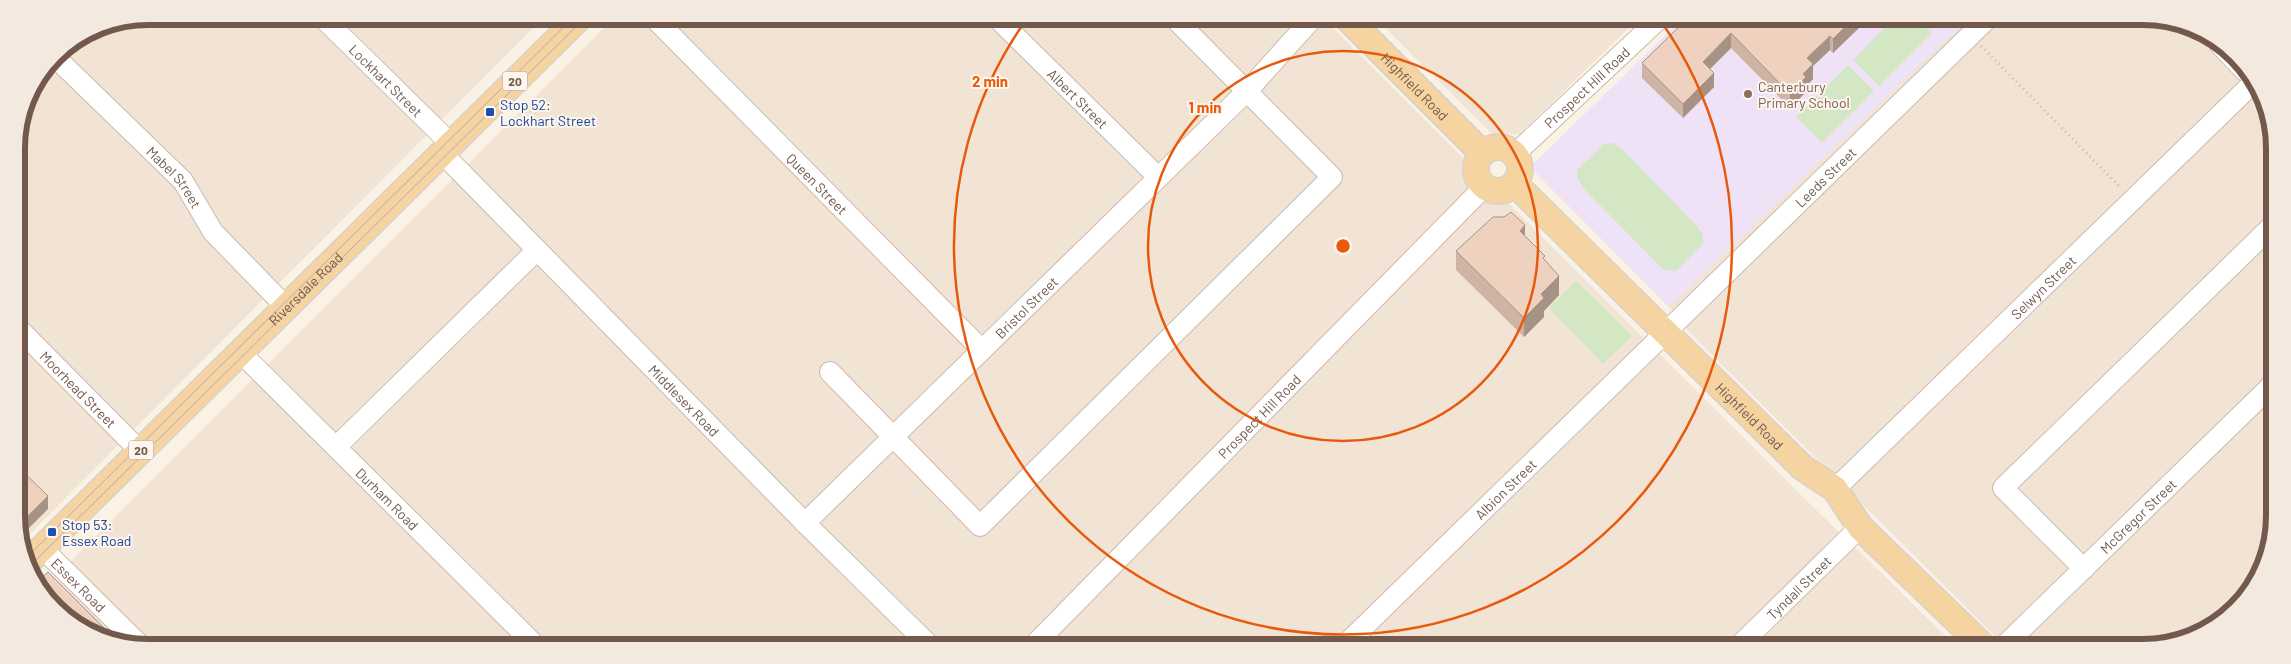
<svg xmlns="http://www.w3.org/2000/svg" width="2291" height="664" font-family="Barlow,sans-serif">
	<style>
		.residential { fill: #f2e4d4 }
		.education { fill: #efe2f7 }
		.green { fill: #d4e7c5 }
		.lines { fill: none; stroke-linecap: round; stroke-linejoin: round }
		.minor-casing { stroke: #ccbaad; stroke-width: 22 }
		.major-casing { stroke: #d8d1cd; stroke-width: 28 }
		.path { stroke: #d3b4a2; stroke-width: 3; stroke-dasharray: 1 4; stroke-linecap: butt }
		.minor { stroke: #fff; stroke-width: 20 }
		.major { stroke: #f5d4a2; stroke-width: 25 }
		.tram { stroke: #b5a5c4; stroke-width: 1 }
		.wall { fill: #cdb4a4 }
		.shaded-wall { fill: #a79286 }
		.building { fill: #eed1bf; stroke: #a79286 }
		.ring { fill: none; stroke: #e8590c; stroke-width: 2.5 }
		.education-dot { fill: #8d6e63; stroke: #fef6ec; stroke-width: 2 }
		.transit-dot { fill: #1a4fb4; stroke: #fef6ec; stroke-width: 2 }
		.labels { text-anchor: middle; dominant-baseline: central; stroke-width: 4; stroke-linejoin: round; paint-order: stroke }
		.shield { fill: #fef6ec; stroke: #9c887c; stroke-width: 1 }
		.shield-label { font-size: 12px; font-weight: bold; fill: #72594c }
		.street-label { font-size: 14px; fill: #72594c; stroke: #fef6ec }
		.education-label { font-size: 14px; fill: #785e54; stroke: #fef6ec; text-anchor: start }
		.transit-label { font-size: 14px; fill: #164399; stroke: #fef6ec; text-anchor: start }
		.rim { fill: none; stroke: #72594c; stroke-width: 6 }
		.centre { fill: #e8590c; stroke: #fef6ec; stroke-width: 2.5 }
		.ring-label { font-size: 15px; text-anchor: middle; font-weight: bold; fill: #e8590c; stroke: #fef6ec; stroke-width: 4; stroke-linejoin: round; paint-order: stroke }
	</style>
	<rect width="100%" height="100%" fill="#fbf2e6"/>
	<g class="residential">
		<polygon points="148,16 544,17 20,544 17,139 26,97 55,55 98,26"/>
		<polygon points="615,17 1324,19 1799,493 1957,647 118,643 55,577"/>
		<polygon points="1376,19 1638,19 1520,134 1493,135"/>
		<polygon points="1686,20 2177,21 2236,55 2272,122 2270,550 2253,589 2224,620 2152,647 2006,647 1688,331 1669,307 1530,167"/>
	</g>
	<polygon class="education" points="1681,20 1966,20 1669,307 1530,167"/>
	<g class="green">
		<polygon points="1892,20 1918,20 1932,33 1879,86 1853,60"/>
		<polygon points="1848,65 1874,91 1822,143 1796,117"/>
		<polygon points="1613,143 1621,148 1698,227 1703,235 1703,244 1676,271 1664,270 1659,265 1583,188 1577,177 1577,170 1604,144"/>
		<polygon points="1576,281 1632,336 1603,364 1549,308"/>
	</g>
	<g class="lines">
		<defs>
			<g id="minor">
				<path id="s1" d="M 322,17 L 451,144"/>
				<path id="s2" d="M 653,17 L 982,350"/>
				<path id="s3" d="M 997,18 L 1158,177"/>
				<polyline points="2220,45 2245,71"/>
				<path id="s4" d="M 54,56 L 183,181 L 213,232 L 286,307"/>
				<path id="s5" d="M 442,153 L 805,523 L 929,645"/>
				<path id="s6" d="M 1515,154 L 1658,20"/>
				<path id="s7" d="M 18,328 L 140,451"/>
				<path id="s8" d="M 240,352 L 534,644"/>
				<polyline points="830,372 980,526 1332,177 1174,18"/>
				<polyline points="336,447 537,250"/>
				<path id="s9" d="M 1835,489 L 2252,84"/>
				<path id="s10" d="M 805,523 L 1247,91 L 1312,19"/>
				<path id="s11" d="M 42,548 L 138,643"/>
				<polyline points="2084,569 2003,488 2272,226"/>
				<path id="s12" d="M 1034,645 L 1484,187"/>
				<path id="s13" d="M 1344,646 L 1986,20"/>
				<path id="s14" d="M 1738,647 L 1860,527"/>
				<path id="s15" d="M 2003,647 L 2271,386"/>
			</g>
			<g id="major">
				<path id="s16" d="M 1348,19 L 1482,153"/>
				<circle cx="1498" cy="169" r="22"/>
				<path id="s17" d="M 1515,184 L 1803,468 L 1835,489 L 1860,527 L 1984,647"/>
				<path id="s18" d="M 29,561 L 580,17"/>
			</g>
		</defs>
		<use href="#minor" class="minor-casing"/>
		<use href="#major" class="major-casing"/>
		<polyline class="path" points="1981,46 2121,188"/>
		<use href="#minor" class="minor"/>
		<use href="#major" class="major"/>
		<g class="tram">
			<polyline points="27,557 574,17"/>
			<polyline points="31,565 586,17"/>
		</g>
	</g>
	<g class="wall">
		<polygon points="1686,20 1870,20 1864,25 1863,24 1833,53 1830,50 1813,66 1813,79 1806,86 1806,92 1790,108 1731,48 1710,69 1714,87 1683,118 1642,78 1642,63"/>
		<polygon points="1525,236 1545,261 1559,295 1544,311 1544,317 1524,337 1456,270 1456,251"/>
	</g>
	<g class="shaded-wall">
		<polygon points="1852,20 1863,20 1863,24 1833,53 1833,39"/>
		<polygon points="1864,20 1870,20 1864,25"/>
		<polygon points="1731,33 1731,48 1703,76 1703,62"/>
		<polygon points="1830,36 1830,50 1813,66 1813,79 1806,86 1806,92 1790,108 1790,94 1803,74 1807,58"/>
		<polygon points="1714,73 1714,87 1683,118 1683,104"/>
		<polygon points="1525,225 1525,244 1520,231"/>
		<polygon points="1559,276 1559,295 1544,311 1544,317 1524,337 1524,318 1541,294"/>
		<polygon points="48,496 48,509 19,538 19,525"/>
	</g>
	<g class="building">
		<polygon points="1686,20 1852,20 1833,39 1830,36 1807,58 1813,64 1803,74 1806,77 1790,94 1731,33 1703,62 1714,73 1683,104 1642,63"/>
		<polygon points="1511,212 1525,225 1520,231 1545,256 1543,258 1559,276 1541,294 1544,298 1524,318 1456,251 1493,217 1504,217"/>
		<polygon points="18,467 48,496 19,525"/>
		<polygon points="48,572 116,640 114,643 55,609 39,580"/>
	</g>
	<g class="ring">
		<circle cx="1343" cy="246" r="195"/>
		<path d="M1660 20A389 389 0 1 1 1026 20"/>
	</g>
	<circle class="education-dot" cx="1748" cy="94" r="5"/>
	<g class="transit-dot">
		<rect x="485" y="107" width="10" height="10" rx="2.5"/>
		<rect x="47" y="527" width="10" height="10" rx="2.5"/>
	</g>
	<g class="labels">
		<g class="shield">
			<rect x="502.5" y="71.5" width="25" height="19" rx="4"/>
			<rect x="128.5" y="440.5" width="25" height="19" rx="4"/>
		</g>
		<g class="shield-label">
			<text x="515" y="81">20</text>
			<text x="141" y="450">20</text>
		</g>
		<g class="street-label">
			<text stroke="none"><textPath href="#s1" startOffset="90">Lockhart Street</textPath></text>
			<text stroke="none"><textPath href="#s16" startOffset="95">Highfield Road</textPath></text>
			<text stroke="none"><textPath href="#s6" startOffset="98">Prospect Hill Road</textPath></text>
			<text stroke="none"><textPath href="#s3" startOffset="114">Albert Street</textPath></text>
			<text stroke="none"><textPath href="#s13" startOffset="672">Leeds Street</textPath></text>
			<text stroke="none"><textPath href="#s4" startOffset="171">Mabel Street</textPath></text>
			<text stroke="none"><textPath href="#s2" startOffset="234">Queen Street</textPath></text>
			<text stroke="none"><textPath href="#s9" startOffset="290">Selwyn Street</textPath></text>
			<text stroke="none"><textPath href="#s18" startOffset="388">Riversdale Road</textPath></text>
			<text stroke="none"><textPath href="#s10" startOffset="309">Bristol Street</textPath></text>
			<text stroke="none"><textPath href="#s7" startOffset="86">Moorhead Street</textPath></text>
			<text stroke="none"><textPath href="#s5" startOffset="346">Middlesex Road</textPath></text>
			<text stroke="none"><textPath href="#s12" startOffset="321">Prospect Hill Road</textPath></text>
			<text stroke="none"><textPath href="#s17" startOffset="330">Highfield Road</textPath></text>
			<text stroke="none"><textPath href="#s13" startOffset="225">Albion Street</textPath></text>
			<text stroke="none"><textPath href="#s8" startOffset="208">Durham Road</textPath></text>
			<text stroke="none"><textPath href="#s15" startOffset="188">McGregor Street</textPath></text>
			<text stroke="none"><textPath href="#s11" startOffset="52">Essex Road</textPath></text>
			<text stroke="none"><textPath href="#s14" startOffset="85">Tyndall Street</textPath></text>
		</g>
		<g class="education-label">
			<text x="1758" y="86">Canterbury<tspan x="1758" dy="16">Primary School</tspan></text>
		</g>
		<g class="transit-label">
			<text x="500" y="104">Stop 52:<tspan x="500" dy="16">Lockhart Street</tspan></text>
			<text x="62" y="524">Stop 53:<tspan x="62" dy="16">Essex Road</tspan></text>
		</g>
	</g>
	<path d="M0 0H2291V664H0ZM148 25H2143A123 123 0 0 1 2266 148V516A123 123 0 0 1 2143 639H148A123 123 0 0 1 25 516V148A123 123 0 0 1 148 25Z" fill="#f3e9df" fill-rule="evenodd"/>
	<path class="rim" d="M148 25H2143A123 123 0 0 1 2266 148V516A123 123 0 0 1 2143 639H148A123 123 0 0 1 25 516V148A123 123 0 0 1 148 25Z"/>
	<circle cx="1343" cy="246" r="8" class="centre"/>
	<g class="ring-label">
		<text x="990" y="87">2 min</text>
		<text x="1205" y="113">1 min</text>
	</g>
</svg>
